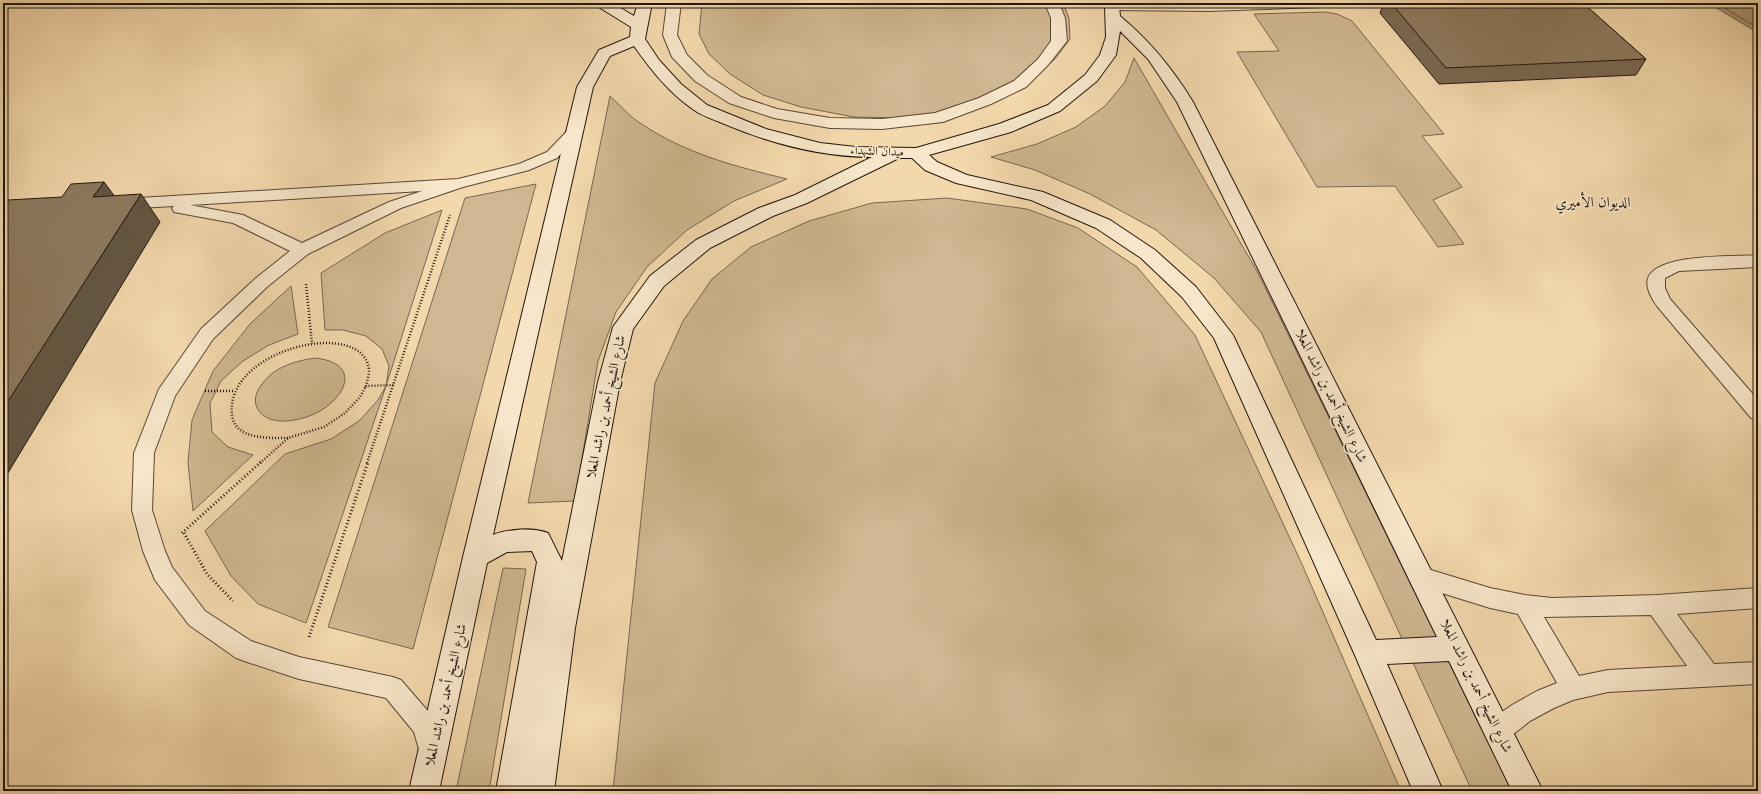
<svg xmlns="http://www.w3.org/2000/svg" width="1761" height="794" font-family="'Old Standard TT',Amiri,serif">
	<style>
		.green { fill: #cfb791; stroke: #786750 }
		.water { fill: #ac9677; stroke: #74634e }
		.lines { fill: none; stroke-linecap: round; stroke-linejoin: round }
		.shore { stroke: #665644; stroke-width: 1 }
		.lane-casing { stroke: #564737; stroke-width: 2 }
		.street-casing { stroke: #564737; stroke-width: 2 }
		.secondary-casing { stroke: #211710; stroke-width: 2 }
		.path-far1 { stroke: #211710; stroke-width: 2.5; stroke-dasharray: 1 2; stroke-linecap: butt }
		.path { stroke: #211710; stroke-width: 3; stroke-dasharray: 1 2.5; stroke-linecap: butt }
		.lane { fill: #f7e6c9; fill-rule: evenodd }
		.street { fill: #f7e6c9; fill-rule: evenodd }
		.secondary { fill: #f7e6c9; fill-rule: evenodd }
		.wall { fill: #7a6a53; stroke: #211710 }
		.shaded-wall { fill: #635644; stroke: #211710 }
		.building { fill: #8e7b61; stroke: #211710 }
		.labels { text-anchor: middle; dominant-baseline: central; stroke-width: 3; stroke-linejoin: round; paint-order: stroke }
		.far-street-label { font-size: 12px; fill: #211710; stroke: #f7e6c9 }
		.street-label { font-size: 14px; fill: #211710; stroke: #f7e6c9 }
		.neighbourhood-label { font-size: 15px; fill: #211710; stroke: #f7e6c9 }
	</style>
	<rect width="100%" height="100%" fill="#f3d8ac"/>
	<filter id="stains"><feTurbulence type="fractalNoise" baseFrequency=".005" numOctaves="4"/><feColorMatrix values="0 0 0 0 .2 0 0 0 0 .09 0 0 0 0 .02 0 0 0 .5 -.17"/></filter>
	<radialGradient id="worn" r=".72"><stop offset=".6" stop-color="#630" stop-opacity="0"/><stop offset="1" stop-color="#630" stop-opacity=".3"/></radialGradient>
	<g class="green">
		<polygon points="702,3 1063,3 1069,18 1070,39 1055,59 1033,79 955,112 904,118 854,117 801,107 763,95 730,74 709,54 699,34"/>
		<polygon points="1325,12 1337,14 1352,21 1444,134 1422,136 1462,187 1433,200 1464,244 1438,247 1395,186 1317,187 1237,52 1279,51 1254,14"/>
		<polygon points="1134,58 1258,273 1512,791 1472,791 1261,332 1214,278 1156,230 1090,194 1035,170 991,157 1037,144 1076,127 1105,106 1125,82"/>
		<path d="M 610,96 C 620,105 629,116 640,123 C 686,154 734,166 787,179 L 734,201 L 687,230 L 647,267 L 616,312 L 598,361 L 575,501 L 528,503 Z"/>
		<polygon points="536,184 413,649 328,627 465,198"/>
		<polygon points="947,198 1027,209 1078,228 1137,267 1195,335 1301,562 1401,791 613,791 655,383 683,321 712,279 751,247 809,221 872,203"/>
		<polygon points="442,210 386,386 306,623 258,604 231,576 205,531 285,454 331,439 359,421 378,400 386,386 389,366 382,349 366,336 343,330 325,330 321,273 385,233"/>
		<polygon points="291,286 298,334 269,345 243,361 221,381 210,403 212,432 228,447 253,455 193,511 188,463 192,420 213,371 250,324"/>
		<path d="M 315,358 C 347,361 355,381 331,403 C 319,414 302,420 286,421 C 263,423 245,405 262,384 C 274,367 295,361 315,358 Z"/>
		<polygon points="503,568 526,569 489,791 456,791"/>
	</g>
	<polygon class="water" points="1708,3 1758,3 1758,33 1755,31"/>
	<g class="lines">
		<polyline class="shore" points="1716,3 1758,28"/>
		<defs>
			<g id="lane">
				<polygon points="1108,3 1327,3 1325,6 1321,7 1209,11 1112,10 1108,9 1106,6"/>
				<path d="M 576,126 L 581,127 L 583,130 L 557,158 L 529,170 L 463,187 L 401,208 L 308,254 L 268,286 L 213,339 L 175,396 L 154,453 L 152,510 L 165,551 L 172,567 L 205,611 L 251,641 L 299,657 L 393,677 L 401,680 L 434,718 L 443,751 L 440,760 L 431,763 L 422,760 L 414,732 L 386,698 L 299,679 L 244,661 L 236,658 L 189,625 L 155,580 L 143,551 L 132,510 L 134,453 L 159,389 L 201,329 L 256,278 L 290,251 L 233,223 L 174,212 L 172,208 L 174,206 L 122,209 L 116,207 L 114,204 L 116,201 L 122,199 L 458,179 L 519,164 L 547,152 L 571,127 ZM 422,191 L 389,202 L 302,243 L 243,215 L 190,205 Z"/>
				<path d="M 1758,255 L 1758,267 L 1679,271 L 1665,278 L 1665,288 L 1670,299 L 1758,400 L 1758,420 L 1751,418 L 1657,306 C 1652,299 1645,287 1648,278 C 1658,253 1734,257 1758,255 Z"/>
				<path d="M 1421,567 L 1490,588 L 1525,595 L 1552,598 L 1657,595 L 1758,588 L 1758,608 L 1677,614 L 1714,664 L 1758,662 L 1758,684 L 1608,692 L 1573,700 L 1554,708 L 1530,721 L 1507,739 L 1498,742 L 1489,739 L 1486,730 L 1489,721 L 1512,705 L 1537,691 L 1557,683 L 1518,614 L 1490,608 L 1413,584 L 1410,577 L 1413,570 ZM 1651,615 L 1687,666 L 1608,670 L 1579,676 L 1544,617 Z"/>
			</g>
			<polygon id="street" points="667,3 681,3 677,35 687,55 707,75 741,97 777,109 830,118 882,119 935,113 979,98 1014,81 1038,59 1051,41 1051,18 1045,3 1059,3 1065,18 1067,41 1048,65 1026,87 991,104 943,122 882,129 830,128 774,118 729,103 695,81 672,57 663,35"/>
			<path id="secondary" d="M 595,3 L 612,3 L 634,16 L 638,3 L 652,3 L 645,39 L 659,60 L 681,84 L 707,105 L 766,129 L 820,143 L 856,147 L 916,148 L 999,124 L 1048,105 L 1085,75 L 1100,55 L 1106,37 L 1105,6 L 1107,3 L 1117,3 L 1119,6 L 1120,16 C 1150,41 1173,69 1193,102 L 1543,791 L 1512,791 L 1449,661 L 1387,664 L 1443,791 L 1413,791 L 1354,653 L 1214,338 L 1182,297 L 1141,258 L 1096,228 L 1031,200 L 956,183 L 925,170 L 912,158 L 899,158 L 807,203 L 773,216 L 710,248 L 664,286 L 633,329 L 620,382 L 575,628 L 554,791 L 496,791 L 537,562 L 532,551 L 507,552 L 487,563 L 439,791 L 409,791 L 463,557 L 577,87 L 599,50 L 630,37 L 631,27 L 597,6 ZM 1120,31 L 1148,59 L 1177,102 L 1437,637 L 1376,640 L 1233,335 L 1196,287 L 1155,250 L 1110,220 L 1043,192 L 967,175 L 937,162 L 929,155 L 1011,132 L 1060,111 L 1097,81 L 1116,55 ZM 634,46 C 651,70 669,93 694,110 C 702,116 713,119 722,123 C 769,143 820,157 872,157 L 795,195 L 759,208 L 696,240 L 650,276 L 613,327 L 598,382 L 562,561 L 548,533 C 532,527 509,529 493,535 L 593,87 L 610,56 Z"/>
		</defs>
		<use href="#lane" class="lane-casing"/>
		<use href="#street" class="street-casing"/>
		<use href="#secondary" class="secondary-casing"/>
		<g class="path-far1">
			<polyline points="306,284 312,344"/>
			<polyline points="205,391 235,391"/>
			<path d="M 288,438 C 269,438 235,440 232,415 C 224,348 366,316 369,371 C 369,376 367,381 366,386 L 394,385"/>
			<polyline points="260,463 288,438 324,427 345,413 360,397 366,386"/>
			<polyline points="367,463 450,215"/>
		</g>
		<g class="path">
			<polyline points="182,533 261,462"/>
			<polyline points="184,533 207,574 233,601"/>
			<polyline points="309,637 368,462"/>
		</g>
		<use href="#lane" class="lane"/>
		<use href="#street" class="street"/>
		<use href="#secondary" class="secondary"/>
	</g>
	<polygon class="wall" points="1384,3 1583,3 1646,59 1636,75 1439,84 1380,13"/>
	<g class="shaded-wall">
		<polygon points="104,182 124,209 93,197"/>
		<polygon points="141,194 160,222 3,481 3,409"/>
	</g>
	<g class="building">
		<polygon points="1391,3 1583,3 1646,59 1446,68"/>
		<polygon points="104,182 93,197 141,194 3,409 3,206 8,200 62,197 71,184"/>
	</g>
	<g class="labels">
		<g class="far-street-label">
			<text transform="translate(877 152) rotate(2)">ميدان الشهداء</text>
		</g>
		<g class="street-label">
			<text transform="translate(1331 396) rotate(64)">شارع الشيخ أحمد بن راشد المعلا</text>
			<text transform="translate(606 407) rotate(-78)">شارع الشيخ أحمد بن راشد المعلا</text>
			<text transform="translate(1476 686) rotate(64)">شارع الشيخ أحمد بن راشد المعلا</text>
			<text transform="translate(446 695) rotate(-77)">شارع الشيخ أحمد بن راشد المعلا</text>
		</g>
		<g class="neighbourhood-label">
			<text x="1593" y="203">الديوان الأميري</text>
		</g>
	</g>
	<rect width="1761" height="794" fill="none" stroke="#f3d8ac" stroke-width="16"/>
	<rect x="4" y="4" width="1753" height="786" fill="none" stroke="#211710" stroke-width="2"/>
	<rect x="8" y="8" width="1745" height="778" fill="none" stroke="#211710"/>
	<rect width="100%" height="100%" filter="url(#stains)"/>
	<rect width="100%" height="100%" fill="url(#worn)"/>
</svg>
